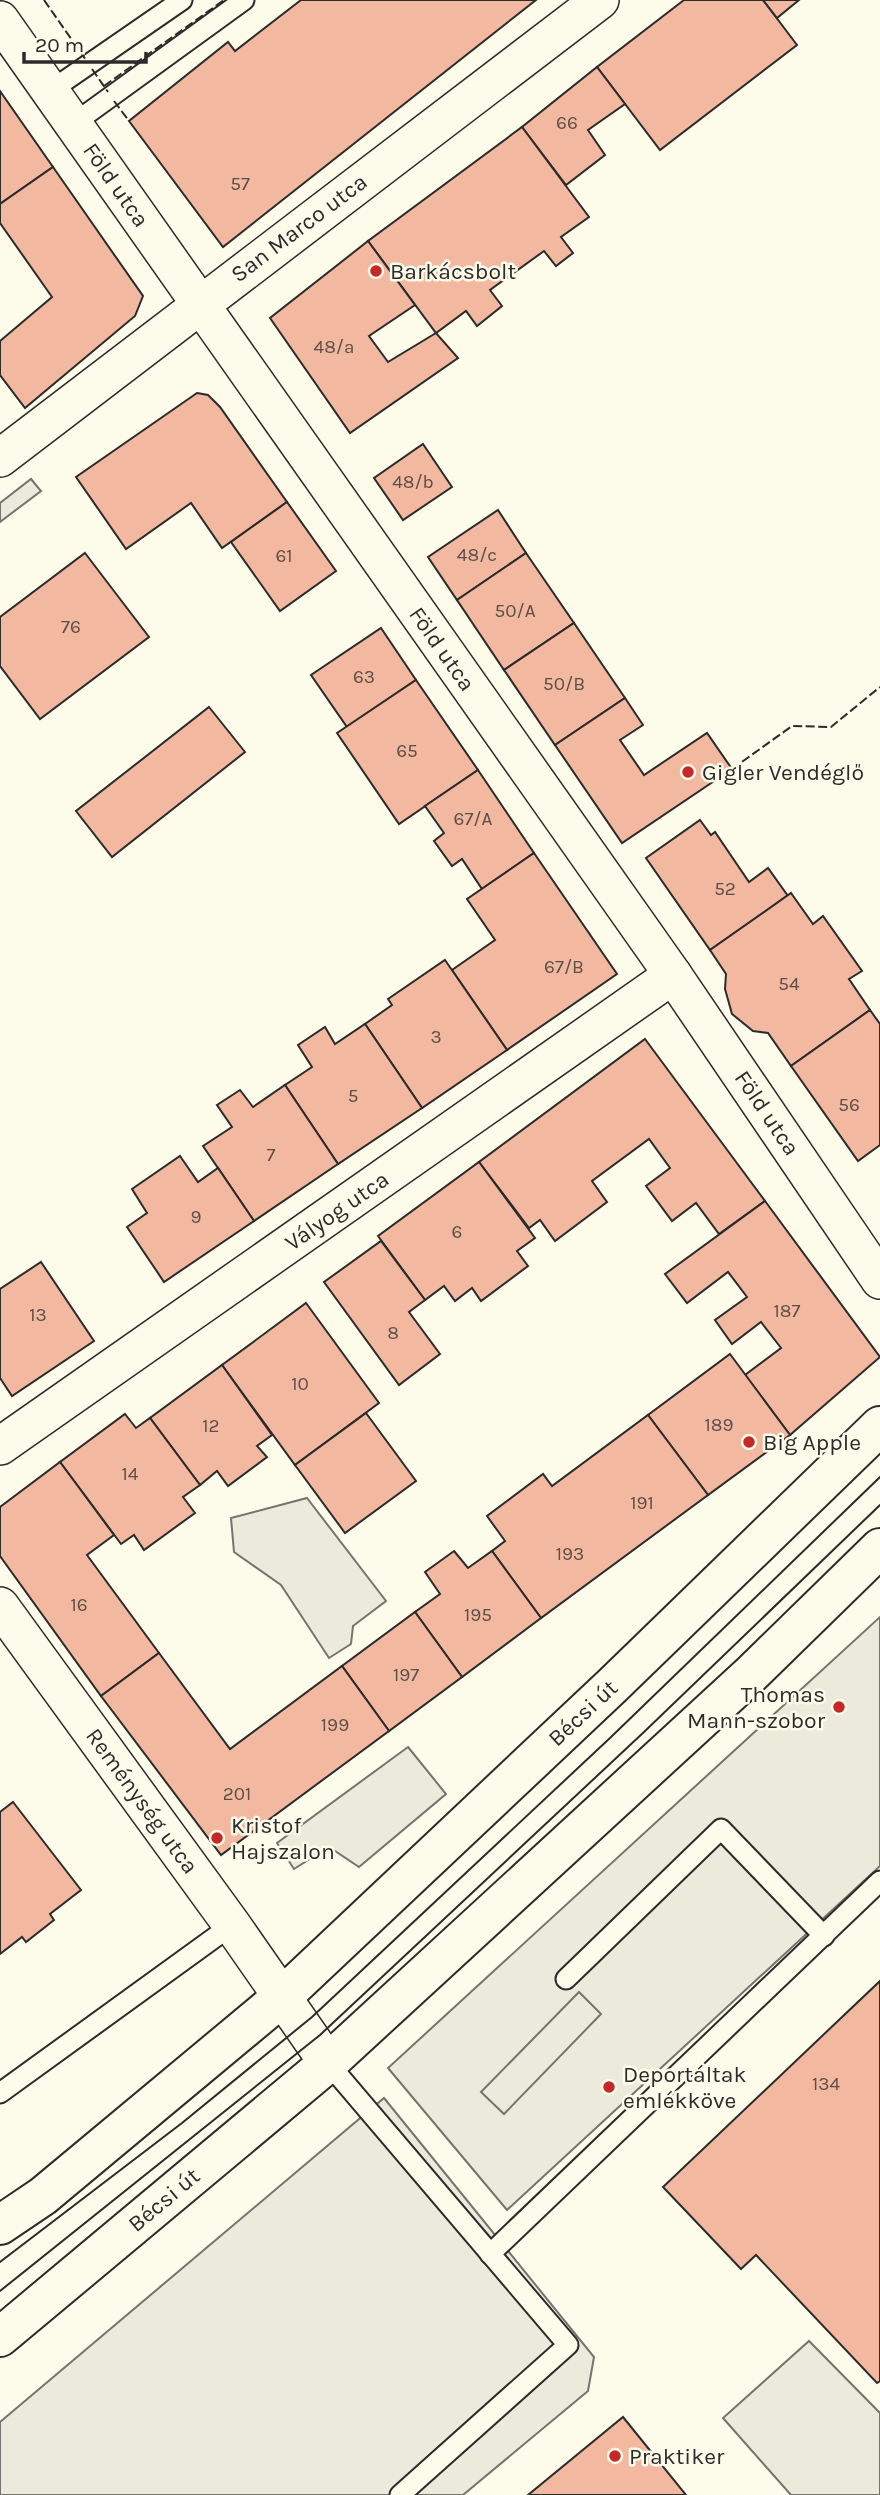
<svg xmlns="http://www.w3.org/2000/svg" width="880" height="2495" font-family="Karla,sans-serif">
	<style>
		.green { fill: #ecebdb; stroke: #74746e; stroke-width: 2 }
		.parking { fill: #eceadb; stroke: #74746e; stroke-width: 2 }
		.building { fill: #f2b8a0; stroke: #2b2b2b; stroke-width: 2 }
		.lines { fill: none; stroke-linecap: round; stroke-linejoin: round }
		.service-casing { stroke: #2b2b2b; stroke-width: 23 }
		.minor-casing { stroke: #2b2b2b; stroke-width: 40 }
		.secondary-casing { stroke: #2b2b2b; stroke-width: 42 }
		.service { stroke: #fdfbea; stroke-width: 19 }
		.minor { stroke: #fdfbea; stroke-width: 37 }
		.secondary { stroke: #fdfbea; stroke-width: 38 }
		.tram { stroke: #2b2b2b; stroke-width: 2 }
		.fence { stroke: #2b2b2b; stroke-width: 2; stroke-dasharray: 9 3.5; stroke-linecap: butt }
		.poi-dot { fill: #c62828; stroke: #fdfbea; stroke-width: 2.5 }
		.labels { text-anchor: middle; dominant-baseline: central; stroke-width: 5; stroke-linejoin: round; paint-order: stroke }
		.number-label { font-size: 19px; fill: #5d4e48 }
		.street-label { font-size: 23px; fill: #2b2b2b; stroke: #fdfbea }
		.poi-label { font-size: 23px; fill: #2b2b2b; stroke: #fdfbea; text-anchor: start }
	</style>
	<rect width="100%" height="100%" fill="#fdfbea"/>
	<g class="green">
		<polygon points="307,1498 386,1601 353,1626 351,1644 329,1658 281,1585 234,1552 231,1518"/>
		<polygon points="880,1617 880,1866 507,2210 388,2068"/>
		<polygon points="408,1747 446,1794 359,1867 329,1847 294,1869 277,1843"/>
		<polygon points="809,2341 880,2413 880,2495 791,2495 723,2418"/>
	</g>
	<g class="parking">
		<polygon points="31,479 41,491 0,522 0,503"/>
		<polygon points="579,1992 601,2014 504,2114 481,2092"/>
		<polygon points="384,2098 594,2357 588,2391 463,2495 0,2495 0,2422"/>
	</g>
	<g class="building">
		<polygon points="301,0 536,0 223,247 129,121 228,42 235,51"/>
		<polygon points="684,0 763,0 797,45 660,150 597,67"/>
		<polygon points="763,0 799,0 777,18"/>
		<polygon points="597,67 625,104 588,130 605,155 566,185 522,127"/>
		<polygon points="0,91 53,167 0,204"/>
		<polygon points="522,127 589,217 561,237 573,253 556,266 544,251 490,290 502,306 477,326 466,311 436,333 368,241"/>
		<polygon points="53,167 143,296 135,316 25,408 0,375 0,341 52,297 0,223 0,204"/>
		<polygon points="368,241 415,305 369,336 388,362 436,333 458,358 350,433 270,318"/>
		<polygon points="197,393 208,395 220,407 287,502 222,548 191,503 126,549 76,477"/>
		<polygon points="423,444 452,487 403,520 374,478"/>
		<polygon points="287,502 336,571 280,611 231,542"/>
		<polygon points="498,510 526,553 457,600 428,557"/>
		<polygon points="85,553 149,637 40,719 0,666 0,617"/>
		<polygon points="526,553 574,623 504,670 457,600"/>
		<polygon points="574,623 625,698 555,745 504,670"/>
		<polygon points="381,628 416,680 347,727 311,675"/>
		<polygon points="416,680 478,770 399,824 337,733"/>
		<polygon points="625,698 643,725 620,740 644,775 707,733 732,769 622,843 555,745"/>
		<polygon points="209,707 245,752 112,857 76,811"/>
		<polygon points="478,770 534,853 482,889 462,859 452,866 434,841 444,833 425,806"/>
		<polygon points="700,820 711,835 715,832 749,882 768,868 788,896 710,950 646,858"/>
		<polygon points="534,853 617,974 507,1050 452,970 495,940 467,899"/>
		<polygon points="791,893 813,924 823,916 862,971 849,979 870,1010 791,1066 768,1033 753,1031 732,1014 725,989 726,974 710,950"/>
		<polygon points="445,960 507,1050 422,1108 365,1024 392,1005 388,999"/>
		<polygon points="870,1010 880,1024 880,1145 858,1161 791,1066"/>
		<polygon points="365,1024 422,1108 338,1164 285,1085 312,1067 298,1045 325,1027 335,1044"/>
		<polygon points="645,1039 765,1201 719,1234 696,1203 672,1221 646,1186 670,1168 649,1139 592,1181 607,1202 555,1241 540,1220 529,1228 479,1162"/>
		<polygon points="285,1085 338,1164 254,1221 203,1146 232,1127 217,1105 240,1090 253,1107"/>
		<polygon points="180,1156 198,1182 218,1168 254,1221 164,1282 127,1227 147,1213 132,1189"/>
		<polygon points="479,1162 535,1238 517,1251 528,1266 481,1301 472,1288 455,1301 444,1286 425,1300 378,1236"/>
		<polygon points="765,1201 880,1357 790,1435 745,1375 781,1348 761,1322 732,1344 715,1320 747,1297 728,1272 687,1303 665,1274"/>
		<polygon points="381,1241 425,1300 409,1312 440,1354 399,1385 324,1282"/>
		<polygon points="41,1262 94,1341 12,1396 0,1378 0,1289"/>
		<polygon points="306,1303 379,1403 295,1465 222,1365"/>
		<polygon points="730,1354 790,1435 708,1495 648,1415"/>
		<polygon points="222,1365 272,1435 257,1446 267,1457 228,1486 217,1471 200,1485 150,1418"/>
		<polygon points="366,1413 416,1481 345,1533 295,1465"/>
		<polygon points="125,1414 136,1428 150,1418 200,1485 183,1497 195,1513 144,1550 134,1535 121,1544 60,1462"/>
		<polygon points="648,1415 708,1495 541,1618 492,1551 505,1541 487,1516 543,1474 552,1486"/>
		<polygon points="60,1462 114,1535 87,1555 159,1653 101,1696 0,1556 0,1507"/>
		<polygon points="454,1551 468,1568 492,1551 541,1618 462,1677 415,1612 440,1594 425,1572"/>
		<polygon points="415,1612 462,1677 389,1731 342,1666"/>
		<polygon points="159,1653 230,1749 342,1666 389,1731 221,1855 101,1696"/>
		<polygon points="13,1802 81,1890 50,1914 54,1920 26,1942 22,1937 0,1954 0,1812"/>
		<polygon points="880,1981 880,2381 877,2383 756,2255 741,2269 663,2187"/>
		<polygon points="623,2417 686,2495 528,2495"/>
	</g>
	<g class="lines">
		<defs>
			<g id="service">
				<polyline points="50,91 182,0"/>
				<polyline points="73,124 244,0"/>
				<polyline points="566,1979 721,1829 824,1936"/>
				<polyline points="328,2063 568,2345 400,2495"/>
				<polyline points="0,2093 232,1925"/>
				<polyline points="490,2254 880,1881"/>
			</g>
			<g id="minor">
				<polyline points="0,20 673,975 880,1280"/>
				<polyline points="0,458 600,0"/>
				<polyline points="0,1446 673,975"/>
				<polyline points="0,1606 232,1925 328,2063"/>
			</g>
			<g id="secondary">
				<polyline points="0,2225 43,2196 282,1997 613,1685 880,1426"/>
				<polyline points="0,2337 328,2063 750,1675 880,1548"/>
			</g>
		</defs>
		<use href="#service" class="service-casing"/>
		<use href="#minor" class="minor-casing"/>
		<use href="#secondary" class="secondary-casing"/>
		<use href="#service" class="service"/>
		<use href="#minor" class="minor"/>
		<use href="#secondary" class="secondary"/>
		<g class="tram">
			<polyline points="0,2262 182,2123 312,2017 610,1738 880,1477"/>
			<polyline points="0,2291 320,2035 644,1732 880,1505"/>
		</g>
		<g class="fence">
			<polyline points="44,0 86,60"/>
			<polyline points="92,69 108,92"/>
			<polyline points="104,86 224,0"/>
			<polyline points="114,101 129,121"/>
			<polyline points="732,769 792,726 831,727 880,687"/>
		</g>
	</g>
	<g class="poi-dot">
		<circle cx="376" cy="271" r="7"/>
		<circle cx="688" cy="772" r="7"/>
		<circle cx="749" cy="1442" r="7"/>
		<circle cx="839" cy="1707" r="7"/>
		<circle cx="217" cy="1838" r="7"/>
		<circle cx="609" cy="2087" r="7"/>
		<circle cx="615" cy="2456" r="7"/>
	</g>
	<g class="labels">
		<g class="number-label">
			<text x="567" y="123">66</text>
			<text x="240" y="184">57</text>
			<text x="334" y="347">48/a</text>
			<text x="413" y="482">48/b</text>
			<text x="477" y="555">48/c</text>
			<text x="284" y="556">61</text>
			<text x="515" y="611">50/A</text>
			<text x="71" y="627">76</text>
			<text x="364" y="677">63</text>
			<text x="564" y="684">50/B</text>
			<text x="407" y="751">65</text>
			<text x="473" y="819">67/A</text>
			<text x="725" y="889">52</text>
			<text x="564" y="967">67/B</text>
			<text x="789" y="984">54</text>
			<text x="436" y="1037">3</text>
			<text x="353" y="1096">5</text>
			<text x="849" y="1105">56</text>
			<text x="271" y="1155">7</text>
			<text x="196" y="1217">9</text>
			<text x="457" y="1232">6</text>
			<text x="787" y="1311">187</text>
			<text x="38" y="1315">13</text>
			<text x="393" y="1333">8</text>
			<text x="300" y="1384">10</text>
			<text x="719" y="1425">189</text>
			<text x="211" y="1426">12</text>
			<text x="130" y="1474">14</text>
			<text x="642" y="1503">191</text>
			<text x="570" y="1554">193</text>
			<text x="79" y="1605">16</text>
			<text x="478" y="1615">195</text>
			<text x="406" y="1675">197</text>
			<text x="335" y="1725">199</text>
			<text x="237" y="1794">201</text>
			<text x="826" y="2084">134</text>
		</g>
		<g class="street-label">
			<text transform="translate(116 185) rotate(55)">Föld utca</text>
			<text transform="translate(299 228) rotate(-37)">San Marco utca</text>
			<text transform="translate(442 649) rotate(55)">Föld utca</text>
			<text transform="translate(767 1113) rotate(56)">Föld utca</text>
			<text transform="translate(337 1211) rotate(-35)">Vályog utca</text>
			<text transform="translate(583 1713) rotate(-43)">Bécsi út</text>
			<text transform="translate(142 1801) rotate(54)">Reménység utca</text>
			<text transform="translate(164 2200) rotate(-40)">Bécsi út</text>
		</g>
		<g class="poi-label">
			<text x="390" y="271">Barkácsbolt</text>
			<text x="702" y="772">Gigler Vendéglő</text>
			<text x="763" y="1442">Big Apple</text>
			<text x="825" y="1694" text-anchor="end">Thomas<tspan x="825" dy="26">Mann-szobor</tspan></text>
			<text x="231" y="1825">Kristof<tspan x="231" dy="26">Hajszalon</tspan></text>
			<text x="623" y="2074">Deportáltak<tspan x="623" dy="26">emlékköve</tspan></text>
			<text x="629" y="2456">Praktiker</text>
		</g>
	</g>
	<path d="M24 52v10h122v-10" fill="none" stroke="#2b2b2b" stroke-width="3.5"/>
	<text x="35" y="52" font-size="21" fill="#2b2b2b" stroke="#fdfbea" stroke-width="5" paint-order="stroke">20 m</text>
</svg>
